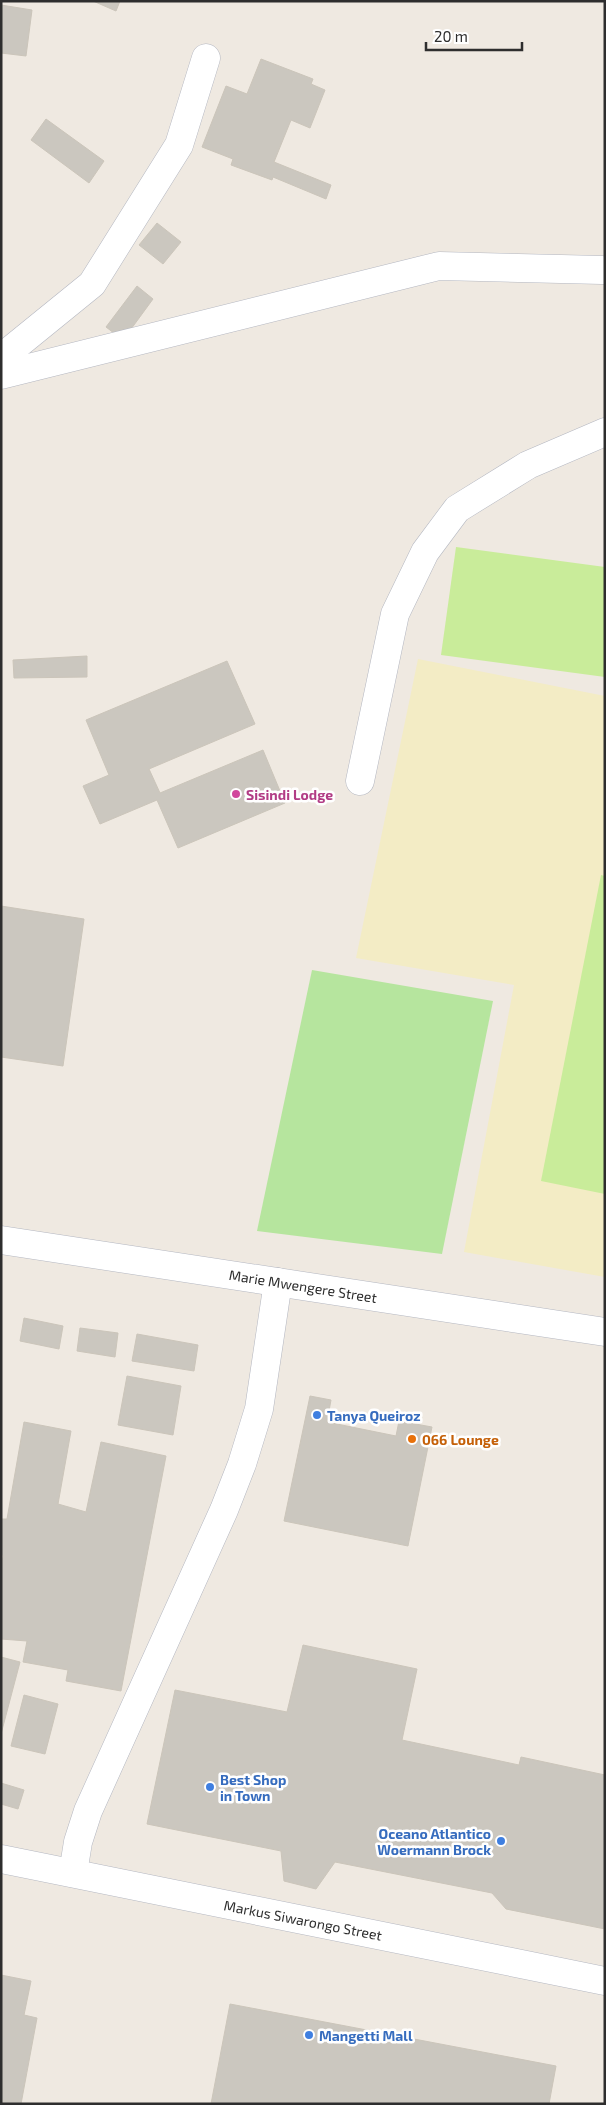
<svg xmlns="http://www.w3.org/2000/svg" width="606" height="2105" font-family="'Exo 2',sans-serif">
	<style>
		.green { fill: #b6e59e }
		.sand { fill: #f3ecc5 }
		.pitch { fill: #c9ec9a }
		.building { fill: #cbc7bf; stroke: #cbc5ba }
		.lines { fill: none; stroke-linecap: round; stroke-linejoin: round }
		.minor-casing { stroke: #b4b7c1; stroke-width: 29 }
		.tertiary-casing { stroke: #b4b7c1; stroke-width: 29 }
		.secondary-casing { stroke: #b4b7c1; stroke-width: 29 }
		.minor { stroke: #fff; stroke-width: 28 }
		.tertiary { stroke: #fff; stroke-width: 28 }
		.secondary { stroke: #fff; stroke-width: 28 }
		.hotel-dot { fill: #d1479c; stroke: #fff; stroke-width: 2 }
		.shop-dot { fill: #3f7fe0; stroke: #fff; stroke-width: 2 }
		.food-dot { fill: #e8710a; stroke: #fff; stroke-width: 2 }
		.labels { text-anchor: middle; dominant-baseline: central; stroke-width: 5; stroke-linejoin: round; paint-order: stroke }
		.hotel-label { font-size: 14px; font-weight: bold; fill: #b23c85; stroke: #fff; text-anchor: start }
		.street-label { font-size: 14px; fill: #2e2e2e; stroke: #fff }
		.shop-label { font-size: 14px; font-weight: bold; fill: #366cbe; stroke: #fff; text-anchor: start }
		.food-label { font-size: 14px; font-weight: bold; fill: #c56008; stroke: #fff; text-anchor: start }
	</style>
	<rect width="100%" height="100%" fill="#efe9e1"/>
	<polygon class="green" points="312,970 493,1001 442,1254 257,1231"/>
	<polygon class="sand" points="418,659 605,696 605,1277 464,1252 514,985 356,958"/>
	<g class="pitch">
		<polygon points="456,547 605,567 605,677 441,655"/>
		<polygon points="601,875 605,876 605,1194 541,1181"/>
	</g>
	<g class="building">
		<polygon points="93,1 120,1 116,11"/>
		<polygon points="1,5 32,10 26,56 1,53"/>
		<polygon points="261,59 313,79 311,84 325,90 310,128 291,120 274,162 331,185 326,199 273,177 272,180 231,165 233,159 202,147 226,86 247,94"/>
		<polygon points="46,119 104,161 89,183 31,140"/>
		<polygon points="157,223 181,242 163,264 139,245"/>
		<polygon points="137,286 153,299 123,340 106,327"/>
		<polygon points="87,656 87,677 14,678 13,660"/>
		<polygon points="227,661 255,724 149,769 160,793 263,750 285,803 178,848 157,800 100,824 83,786 109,775 86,720"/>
		<polygon points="1,906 84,919 63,1066 1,1057"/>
		<polygon points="24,1318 63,1326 59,1349 20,1341"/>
		<polygon points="80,1328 118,1333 115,1357 77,1351"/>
		<polygon points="137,1334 198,1345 194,1371 132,1361"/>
		<polygon points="127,1376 181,1386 173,1435 118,1425"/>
		<polygon points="310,1396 331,1400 327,1422 396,1436 399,1421 432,1427 408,1546 284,1521"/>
		<polygon points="24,1422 71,1431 58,1504 86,1512 101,1442 166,1456 121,1691 66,1681 68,1670 23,1662 27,1641 1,1639 1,1572 3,1555 1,1555 1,1519 7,1519"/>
		<polygon points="303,1645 417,1669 402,1740 519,1765 521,1757 605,1775 605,1929 506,1909 492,1893 335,1862 316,1889 284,1881 281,1851 147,1824 175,1690 287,1712"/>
		<polygon points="1,1657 20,1662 1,1734"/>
		<polygon points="24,1695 58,1704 45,1754 11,1746"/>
		<polygon points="1,1783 24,1790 18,1809 1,1804"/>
		<polygon points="1,1975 31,1981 24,2015 37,2018 21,2104 1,2104"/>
		<polygon points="230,2004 556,2066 549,2104 211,2104"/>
	</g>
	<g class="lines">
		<defs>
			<g id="minor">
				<polyline points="1,358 92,284 179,145 206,58"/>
				<polyline points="1,375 439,266 602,270"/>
				<polyline points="360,781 395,614 425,552 457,509 528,465 605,432"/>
				<polyline points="73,1873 78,1842 88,1811 224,1510 242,1464 259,1409 278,1282"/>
			</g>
			<polyline id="tertiary" points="1,1859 605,1981"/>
			<polyline id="secondary" points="1,1240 605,1332"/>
		</defs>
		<use href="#minor" class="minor-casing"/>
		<use href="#tertiary" class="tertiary-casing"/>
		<use href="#secondary" class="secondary-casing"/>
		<use href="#minor" class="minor"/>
		<use href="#tertiary" class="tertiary"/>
		<use href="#secondary" class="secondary"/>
	</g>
	<circle class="hotel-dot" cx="236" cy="794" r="5"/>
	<g class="shop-dot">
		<circle cx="317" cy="1415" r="5"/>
		<circle cx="210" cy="1787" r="5"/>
		<circle cx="501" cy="1841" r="5"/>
		<circle cx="309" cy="2035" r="5"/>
	</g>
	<circle class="food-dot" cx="412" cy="1439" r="5"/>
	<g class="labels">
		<g class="hotel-label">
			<text x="246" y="794">Sisindi Lodge</text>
		</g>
		<g class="street-label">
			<text transform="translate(303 1286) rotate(9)">Marie Mwengere Street</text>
			<text transform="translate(303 1920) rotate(11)">Markus Siwarongo Street</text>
		</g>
		<g class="shop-label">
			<text x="327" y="1415">Tanya Queiroz</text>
			<text x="220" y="1779">Best Shop<tspan x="220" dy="16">in Town</tspan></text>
			<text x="491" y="1833" text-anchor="end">Oceano Atlantico<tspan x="491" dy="16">Woermann Brock</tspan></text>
			<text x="319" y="2035">Mangetti Mall</text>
		</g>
		<g class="food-label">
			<text x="422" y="1439">066 Lounge</text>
		</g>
	</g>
	<rect width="606" height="2105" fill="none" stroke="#2e2e2e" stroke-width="5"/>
	<path d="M426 42v8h96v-8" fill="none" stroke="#2e2e2e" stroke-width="2.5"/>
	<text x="434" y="42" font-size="15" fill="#2e2e2e" stroke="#ffffff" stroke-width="4" paint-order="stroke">20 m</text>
</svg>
